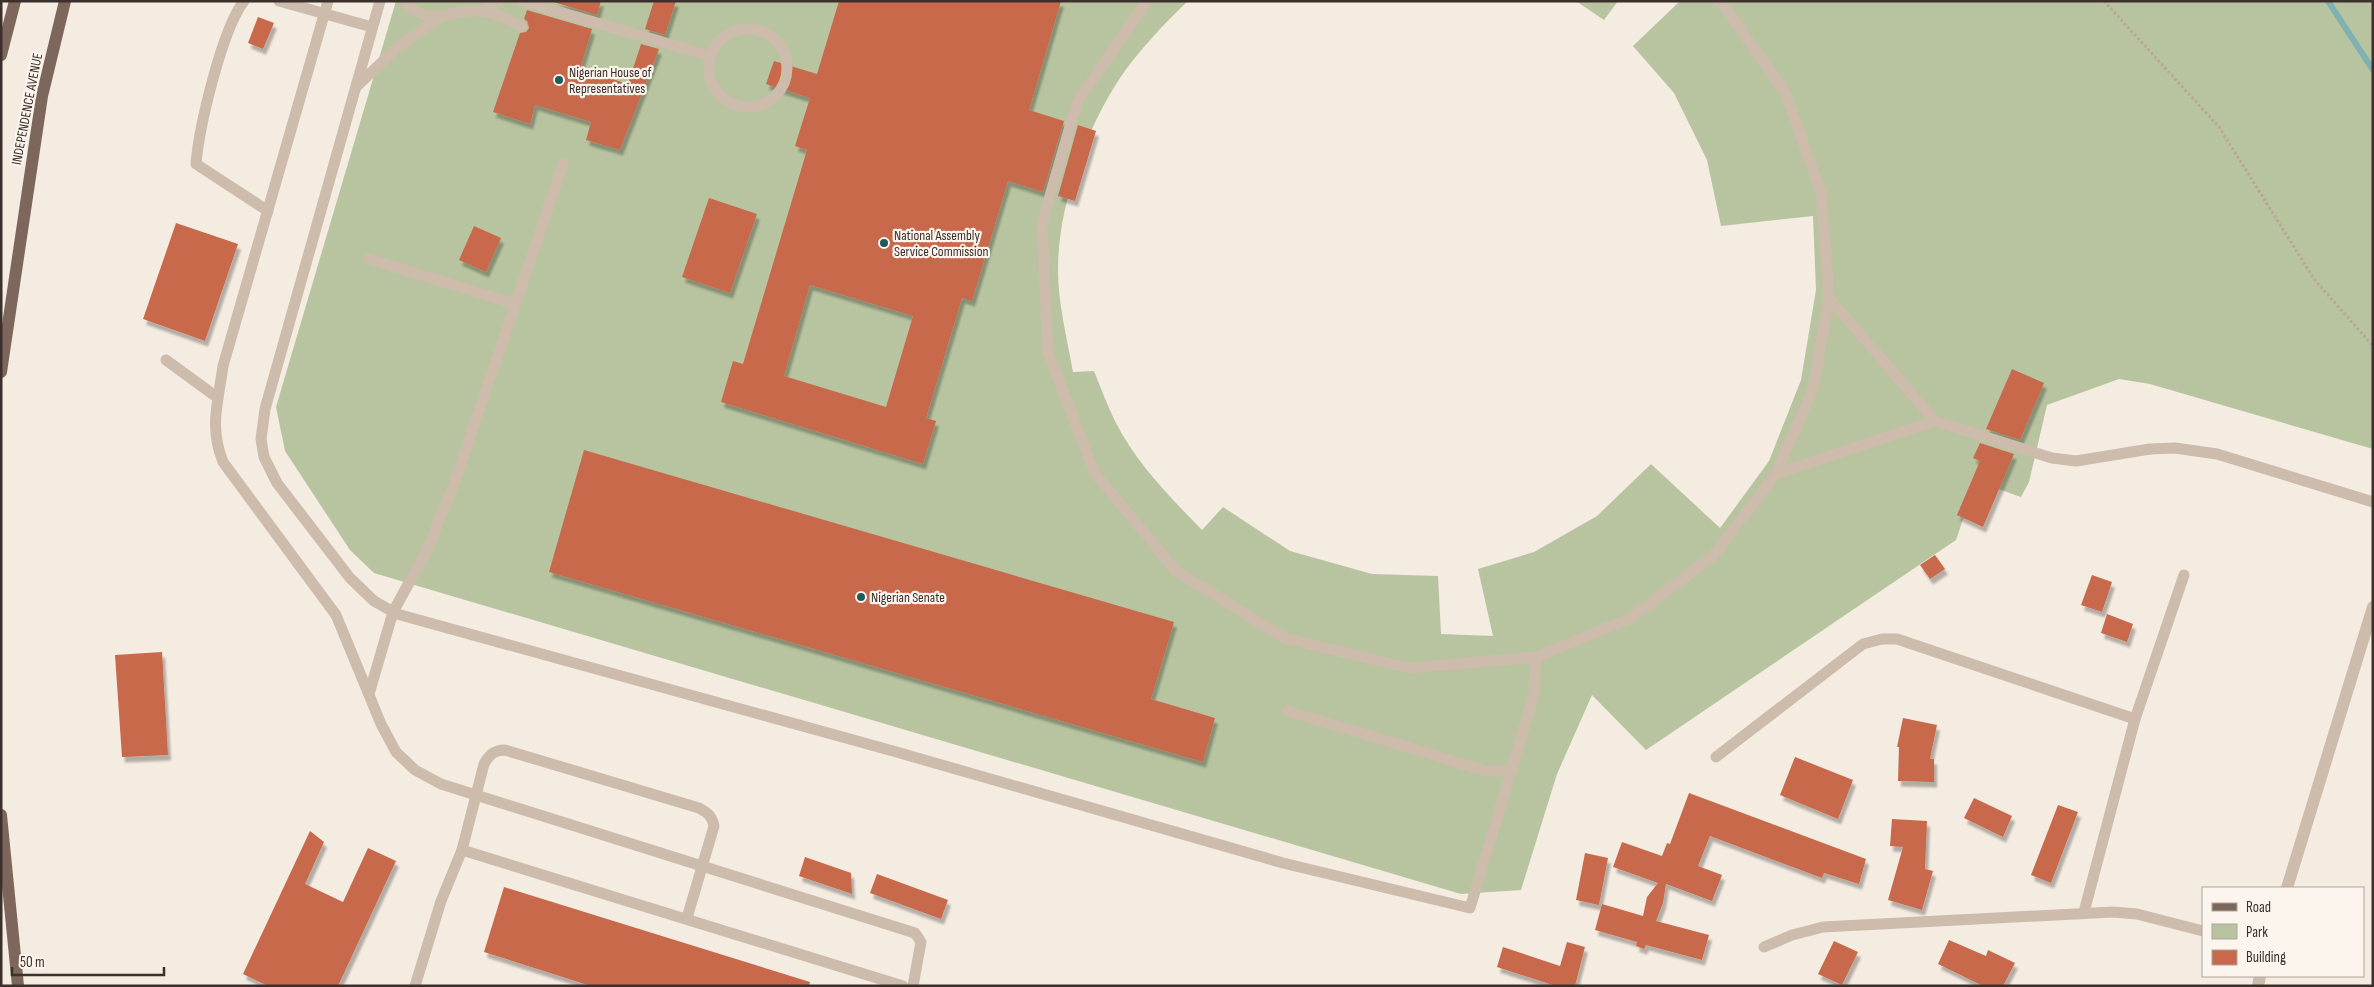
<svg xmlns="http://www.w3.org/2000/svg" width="2374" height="987" font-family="'Sofia Sans Condensed',sans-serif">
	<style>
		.green { fill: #b8c4a0 }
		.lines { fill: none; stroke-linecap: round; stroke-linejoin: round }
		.stream { stroke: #7fb0b2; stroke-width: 6 }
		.building { fill: #c8694b; fill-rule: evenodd; filter: url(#shadow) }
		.path { stroke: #b9a596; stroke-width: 3; stroke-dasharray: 2.5 2.5; stroke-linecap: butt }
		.service { stroke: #cdbbac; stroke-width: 11 }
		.minor { stroke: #cdbbac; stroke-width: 12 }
		.primary { stroke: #7d675c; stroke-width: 12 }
		.poi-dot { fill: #1f5a5e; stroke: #fbf5ee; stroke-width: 2 }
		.labels { text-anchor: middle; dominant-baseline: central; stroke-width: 4.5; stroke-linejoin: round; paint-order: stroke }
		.poi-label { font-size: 14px; fill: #3b302b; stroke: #fbf5ee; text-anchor: start }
		.street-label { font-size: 14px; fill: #3b302b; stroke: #fbf5ee }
	</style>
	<defs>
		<filter id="shadow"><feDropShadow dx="3" dy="5.5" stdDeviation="1" flood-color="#0004"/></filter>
	</defs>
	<rect width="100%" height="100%" fill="#f4ebe1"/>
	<g class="green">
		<path d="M 396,1 L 1188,1 C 1164,24 1139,50 1120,78 C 1085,131 1058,207 1058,270 C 1058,304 1067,338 1073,372 L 1094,371 C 1101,388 1107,405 1115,421 C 1136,463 1169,496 1202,530 L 1223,507 L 1290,551 L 1372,574 L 1438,576 L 1441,634 L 1493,636 L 1478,569 L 1534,552 L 1597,516 L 1651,464 L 1720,528 L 1769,461 L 1801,380 L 1816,290 L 1813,216 L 1721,226 L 1707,160 L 1674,93 L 1633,46 L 1680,1 L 2373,1 L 2373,449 L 2150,384 L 2119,379 L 2047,405 L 2029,482 L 2021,497 L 1976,481 L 1956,540 L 1646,750 L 1592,695 L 1557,774 L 1521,890 L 1461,894 L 374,573 L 350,550 L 285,451 L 276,407 Z"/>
		<polygon points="1576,1 1618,1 1604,20"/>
	</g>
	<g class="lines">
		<polyline class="stream" points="2328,1 2373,70"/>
	</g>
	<g class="building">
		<polygon points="550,1 601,1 597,15"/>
		<polygon points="654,1 676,1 665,35 645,29"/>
		<path d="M 839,1 L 1061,1 L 1029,110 L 1064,121 L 1043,192 L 1008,181 L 972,301 L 962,298 L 926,418 L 936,421 L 923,464 L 721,402 L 733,361 L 743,364 L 807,150 L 795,146 L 810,98 L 766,84 L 774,61 L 817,74 ZM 810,285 L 913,316 L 886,407 L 784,376 Z"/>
		<polygon points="527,10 592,29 580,69 628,84 641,44 659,49 620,150 586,140 591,122 535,105 530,124 493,112 520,33 526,32 529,28 528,22 524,19"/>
		<polygon points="258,17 274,23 263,49 248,43"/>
		<polygon points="1078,125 1096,131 1075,201 1058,196"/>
		<polygon points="709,198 757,214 730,293 682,277"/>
		<polygon points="176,223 238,244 205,341 143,319"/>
		<polygon points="474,226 501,238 486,272 459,260"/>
		<polygon points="2012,369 2044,383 2020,440 1986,429"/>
		<polygon points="1980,443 2014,454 1983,527 1957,515 1980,461 1973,458"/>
		<polygon points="584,450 1174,622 1151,699 1215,718 1203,762 549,572"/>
		<polygon points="1935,555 1945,569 1930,579 1920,565"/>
		<polygon points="2092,575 2112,582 2102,612 2081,605"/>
		<polygon points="2107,614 2133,624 2127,642 2101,633"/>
		<polygon points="162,652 168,755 122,757 115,655"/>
		<polygon points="1903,718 1937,725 1930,759 1934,759 1934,782 1898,781 1899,747 1897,747"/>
		<polygon points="1795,757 1853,780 1838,819 1780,795"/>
		<polygon points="1689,793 1866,859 1859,884 1824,873 1822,878 1710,836 1698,866 1722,875 1712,901 1666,884 1663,903 1656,921 1709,935 1702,960 1646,945 1644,949 1636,946 1637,942 1595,930 1602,904 1643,916 1647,897 1658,883 1613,867 1622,842 1662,856 1667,843 1670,844"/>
		<polygon points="1974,798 2012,816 2003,837 1964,818"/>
		<polygon points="2058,805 2078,812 2051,883 2031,875"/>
		<polygon points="1892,819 1927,821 1925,869 1933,871 1922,910 1888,900 1903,847 1890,846"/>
		<polygon points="310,831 324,842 305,884 343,902 368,848 396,861 338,986 268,986 243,974"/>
		<polygon points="1585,853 1608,858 1599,905 1576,900"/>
		<polygon points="805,857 851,873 852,894 799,876"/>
		<polygon points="877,874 948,900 941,919 870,893"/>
		<polygon points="504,887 810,982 809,986 591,986 484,952"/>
		<polygon points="1949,940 1986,956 1988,950 2015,963 2003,986 1983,986 1938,964"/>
		<polygon points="1834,941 1858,952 1842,985 1818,974"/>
		<polygon points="1567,942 1585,947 1575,986 1556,986 1497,967 1503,947 1560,966"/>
	</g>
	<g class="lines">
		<polyline class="path" points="2104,1 2219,127 2314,279 2373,346"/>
		<g class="service">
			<path d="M 244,1 C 222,29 199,127 196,164 L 268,211"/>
			<polyline points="279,1 372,27"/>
			<path d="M 328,1 L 223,366 C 218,403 209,427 223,462 L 336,615 L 381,724 L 396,752 L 415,770 L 441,784 L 915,933 L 921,942 L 913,986"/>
			<polyline points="380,1 265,409 261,439 264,457 277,483 350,578 374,601 397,614 893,751 1283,863 1470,908 1534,695 1536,657"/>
			<path d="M 404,1 C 432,32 450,7 481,11 C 495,12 509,21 522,26"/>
			<polyline points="522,1 710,56"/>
			<polyline points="1147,1 1077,102 1042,224 1048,352 1094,472 1176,571 1284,638 1409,668 1536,657 1631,618 1714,555 1776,474 1813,389 1829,298 1821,192 1785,92 1724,6 1718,1"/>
			<polyline points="483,11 498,1"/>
			<circle cx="748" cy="68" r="39"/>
			<polyline points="358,85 399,46 439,18"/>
			<polyline points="369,259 515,304"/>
			<polyline points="166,360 218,398"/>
			<polyline points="1935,421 2052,458 2076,461 2150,449 2175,448 2217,454 2373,502"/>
			<polyline points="1776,474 1935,421 1829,298"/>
			<polyline points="369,694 393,612 427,550 454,484 563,164"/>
			<polyline points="1288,711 1486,771 1512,770"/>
			<polyline points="1716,757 1863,644 1882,639 1897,639 2135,719"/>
			<polyline points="462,850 903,986"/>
			<polyline points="2084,912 2135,719 2184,575"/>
			<polyline points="1764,947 1792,935 1823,927 2113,912 2137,914 2203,931"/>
			<path d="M 415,986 L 441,901 L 462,850 L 484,764 C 489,755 494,750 505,750 L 699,808 C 708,813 712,816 714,826 L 687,918"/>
		</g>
		<g class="minor">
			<polyline points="2287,888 2373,607"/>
			<polyline points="2258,986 2260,976"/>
		</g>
		<g class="primary">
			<polyline points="1,55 15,1"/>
			<polyline points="1,372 42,96 65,1"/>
			<polyline points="1,815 18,986"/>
		</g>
	</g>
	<g class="poi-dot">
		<circle cx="559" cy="80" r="5"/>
		<circle cx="884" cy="243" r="5"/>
		<circle cx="861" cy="597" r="5"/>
	</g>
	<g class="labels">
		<g class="poi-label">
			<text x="569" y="72">Nigerian House of<tspan x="569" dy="16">Representatives</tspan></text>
			<text x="894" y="235">National Assembly<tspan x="894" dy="16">Service Commission</tspan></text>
			<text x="871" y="597">Nigerian Senate</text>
		</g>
		<g class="street-label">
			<text transform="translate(27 109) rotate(-79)">INDEPENDENCE AVENUE</text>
		</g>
	</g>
	<rect width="2374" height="987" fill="none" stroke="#3b302b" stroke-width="5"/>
	<rect x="2202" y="887" width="162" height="90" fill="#fbf5ee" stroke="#aea6a0"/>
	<rect x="2212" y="903" width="25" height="8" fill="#7d675c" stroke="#aea6a0"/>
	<text x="2246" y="912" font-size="15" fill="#3b302b">Road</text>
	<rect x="2212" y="924" width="25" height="15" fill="#b8c4a0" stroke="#aea6a0"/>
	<text x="2246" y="937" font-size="15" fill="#3b302b">Park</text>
	<rect x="2212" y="950" width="25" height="15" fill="#c8694b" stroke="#aea6a0"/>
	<text x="2246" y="962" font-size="15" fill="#3b302b">Building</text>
	<path d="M12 967v8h152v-8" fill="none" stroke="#3b302b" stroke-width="2.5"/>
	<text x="20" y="967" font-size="15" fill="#3b302b" stroke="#fbf5ee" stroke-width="4" paint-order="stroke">50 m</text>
</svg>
